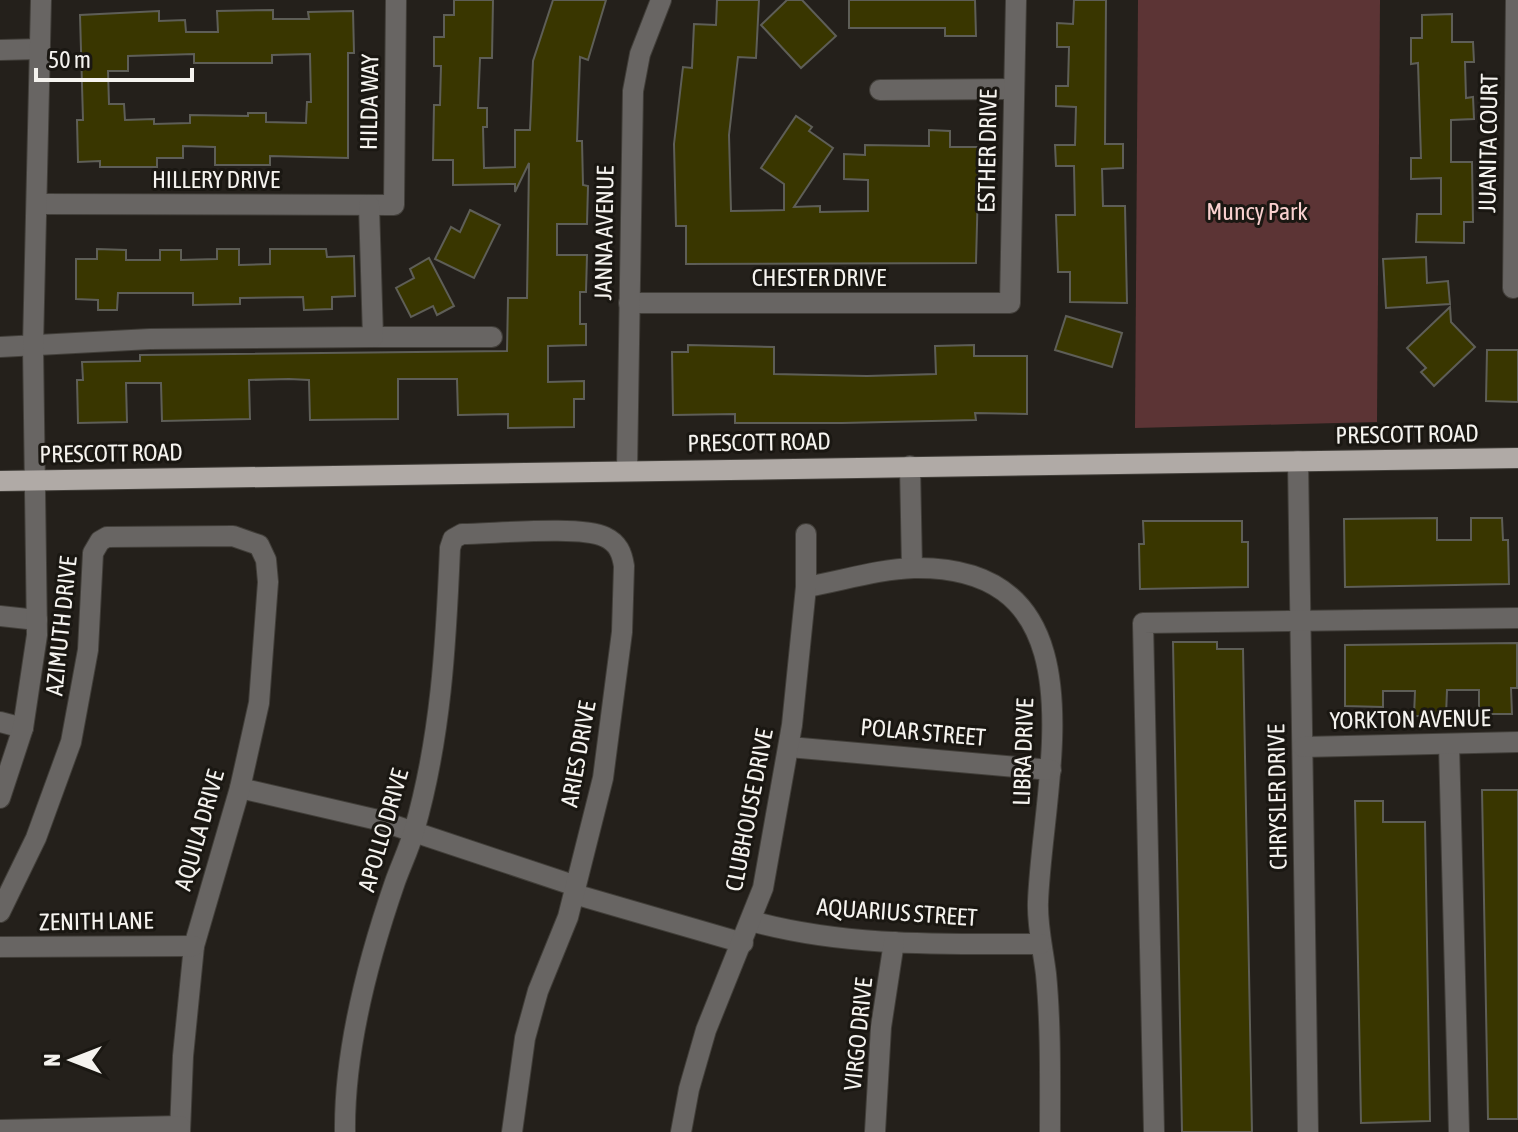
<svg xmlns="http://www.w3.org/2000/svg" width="1518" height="1132" font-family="'Asap Condensed',sans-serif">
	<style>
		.green { fill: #5c3435 }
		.building { fill: #393600; stroke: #5e5e57; stroke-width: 2; fill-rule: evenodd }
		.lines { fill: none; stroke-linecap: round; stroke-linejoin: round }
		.minor-casing { stroke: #413e39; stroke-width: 22 }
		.major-casing { stroke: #413e39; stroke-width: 22 }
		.minor { stroke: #686563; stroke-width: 20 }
		.major { stroke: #b0aaa6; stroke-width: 20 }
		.labels { text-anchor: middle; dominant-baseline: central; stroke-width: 6; stroke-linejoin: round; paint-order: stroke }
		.street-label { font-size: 24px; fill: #f5f3ef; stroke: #1a1712 }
		.park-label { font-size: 24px; fill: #f9d0cf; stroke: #1a1712 }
	</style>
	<rect width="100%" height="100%" fill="#24201b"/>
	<polygon class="green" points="1138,0 1380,0 1377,422 1135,428"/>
	<g class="building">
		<polygon points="454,0 493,0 492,58 480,58 478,108 487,108 487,127 483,127 484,168 515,167 515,130 530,130 533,61 553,0 606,0 588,60 580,57 577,141 582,141 583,185 588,186 587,224 557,224 557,255 587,255 586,292 580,292 580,324 586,324 586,345 548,346 548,382 584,381 584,399 574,399 574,427 508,428 508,414 458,415 457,379 398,379 398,419 310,420 309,380 289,379 249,380 250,419 162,421 161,383 126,383 127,422 78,423 77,380 83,380 82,362 140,361 140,355 507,351 508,298 527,298 529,163 515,192 515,184 453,185 453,160 433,160 434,105 440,105 441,66 434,66 434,37 444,37 444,15 454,15"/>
		<polygon points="717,0 759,0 756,58 738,57 729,135 731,211 784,210 784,184 761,168 796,116 812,127 809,131 833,148 794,207 820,206 820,212 868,211 868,180 844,179 844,154 865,155 865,145 929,146 929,130 950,131 950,147 979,147 976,263 686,264 686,226 676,226 674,144 683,67 692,68 694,24 716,25"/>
		<polygon points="787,0 802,0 836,36 801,68 761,25"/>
		<polygon points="849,0 975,0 976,36 945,36 945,28 849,28"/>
		<polygon points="1074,0 1106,0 1105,144 1123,144 1123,168 1102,169 1103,206 1125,206 1127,303 1070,302 1070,272 1058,272 1056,215 1075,215 1074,166 1056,166 1055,145 1075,145 1076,107 1056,106 1056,86 1068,86 1069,47 1057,47 1057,23 1073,24"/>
		<path d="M 273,10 L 273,19 L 309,19 L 308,12 L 353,11 L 354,53 L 348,53 L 348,158 L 270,156 L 270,165 L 215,165 L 215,147 L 183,146 L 183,158 L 157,158 L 157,167 L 100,167 L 100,161 L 78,162 L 77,120 L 83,120 L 80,15 L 159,11 L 159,21 L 185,20 L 186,32 L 218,32 L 217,11 ZM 194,54 L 194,63 L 272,63 L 272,55 L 310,54 L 311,102 L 307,102 L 306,123 L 266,122 L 266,113 L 248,113 L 248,116 L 190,115 L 190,123 L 154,124 L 154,119 L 125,120 L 124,104 L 109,104 L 108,71 L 128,71 L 128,56 Z"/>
		<polygon points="1452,14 1452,42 1473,42 1474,62 1465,62 1466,98 1473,97 1474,119 1451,120 1451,162 1472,162 1473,222 1464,222 1464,243 1416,242 1417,214 1441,214 1441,178 1411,179 1411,158 1421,158 1418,63 1411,64 1411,38 1422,38 1422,15"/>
		<polygon points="470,210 500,225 474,278 435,259 451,227 460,232"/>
		<polygon points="97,249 126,250 126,260 160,260 160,250 181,250 181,260 217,259 217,249 239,249 239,265 270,264 270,249 326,249 327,257 354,256 355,296 332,297 332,309 304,310 303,297 240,298 240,304 193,305 193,293 118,293 117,310 98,310 98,300 76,299 76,259 97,259"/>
		<polygon points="1426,257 1427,283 1448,281 1450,304 1386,308 1383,259"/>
		<polygon points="429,258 454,306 437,315 433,306 411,317 396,288 414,278 410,269"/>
		<polygon points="1450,307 1451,322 1475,347 1434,386 1421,372 1426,368 1407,348"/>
		<polygon points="1066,316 1122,333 1112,367 1055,350"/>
		<polygon points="688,345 774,347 774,374 867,376 936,374 935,346 974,345 974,356 1027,356 1027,414 975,413 976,420 842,423 735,423 735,414 673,415 672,352 688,352"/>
		<polygon points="1487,350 1518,350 1518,402 1486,401"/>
		<polygon points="1437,518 1437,540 1471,540 1471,518 1502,518 1503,540 1508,540 1509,584 1345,587 1344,519"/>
		<polygon points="1143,521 1242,521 1242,542 1248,542 1248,587 1140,589 1139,544 1144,544"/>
		<polygon points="1173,642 1217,642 1217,649 1243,649 1252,1132 1182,1132"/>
		<polygon points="1517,643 1517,688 1511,688 1512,714 1479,714 1479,690 1447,690 1446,716 1414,716 1415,691 1383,691 1383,707 1345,706 1345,645"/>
		<polygon points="1482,790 1518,790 1518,1119 1488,1119"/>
		<polygon points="1355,801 1383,801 1383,822 1425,822 1430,1121 1361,1123"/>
	</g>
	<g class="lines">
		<defs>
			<g id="minor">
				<polyline points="0,50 40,49"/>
				<polyline points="880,90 1014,89"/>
				<polyline points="39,204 394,205 396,0"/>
				<polyline points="1513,288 1516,0"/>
				<polyline points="629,303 1010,303 1016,0"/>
				<polyline points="373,337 492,337"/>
				<polyline points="0,347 150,339 373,337 369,205"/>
				<polyline points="1298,461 1308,1132"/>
				<polyline points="910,466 912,568"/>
				<polyline points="627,471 633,91 640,54 661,0"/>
				<path d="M 806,587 C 841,581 879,569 914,568 C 1109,565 1042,782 1038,902 C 1037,926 1043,949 1046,974 C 1051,1026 1050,1080 1050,1132"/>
				<polyline points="0,616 37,620"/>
				<polyline points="0,722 23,728"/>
				<polyline points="1449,744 1459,1132"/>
				<polyline points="789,747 1051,770"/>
				<polyline points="1303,747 1518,742"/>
				<polyline points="240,788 378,820 576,886"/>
				<polyline points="0,798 23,728 37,635 33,346 41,0"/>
				<polyline points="574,894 743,943"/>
				<polyline points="0,912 36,838 71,742 88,650 93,553 100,541 107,537 233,536 259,545 266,560 268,582 259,703 240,788 194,946 183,1056 180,1132"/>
				<path d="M 751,921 C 845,947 944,944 1041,944"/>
				<polyline points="0,947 194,946"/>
				<polyline points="0,1130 180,1126"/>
				<path d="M 345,1132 C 344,1049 368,960 395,882 C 401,865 409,849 414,831 C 441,738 446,644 450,548 L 453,539 L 462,534 C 493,534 581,525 605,537 C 618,543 622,553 624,566 L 622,632 L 603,778 L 568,917 L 538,991 L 525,1038 L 512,1132"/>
				<polyline points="681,1132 689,1089 706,1030 763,888 792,725 806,587 806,534"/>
				<polyline points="875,1132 881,1027 894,942"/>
				<polyline points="1154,1132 1143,623 1518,618"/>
			</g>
			<polyline id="major" points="0,481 1518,458"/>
		</defs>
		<use href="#minor" class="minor-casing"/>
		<use href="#major" class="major-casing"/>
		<use href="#minor" class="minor"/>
		<use href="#major" class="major"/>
	</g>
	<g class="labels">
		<g class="street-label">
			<text transform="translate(369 102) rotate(-89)">HILDA WAY</text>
			<text transform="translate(1488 143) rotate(-89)">JUANITA COURT</text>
			<text transform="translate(987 151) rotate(-89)">ESTHER DRIVE</text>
			<text x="216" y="179">HILLERY DRIVE</text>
			<text transform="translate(604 233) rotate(-89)">JANNA AVENUE</text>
			<text x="819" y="277">CHESTER DRIVE</text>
			<text transform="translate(1407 434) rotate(-1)">PRESCOTT ROAD</text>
			<text transform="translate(759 442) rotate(-1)">PRESCOTT ROAD</text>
			<text transform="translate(111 453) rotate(-1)">PRESCOTT ROAD</text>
			<text transform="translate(61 626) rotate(-84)">AZIMUTH DRIVE</text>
			<text transform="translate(1410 719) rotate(-1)">YORKTON AVENUE</text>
			<text transform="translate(923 732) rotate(5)">POLAR STREET</text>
			<text transform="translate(1023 752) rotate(-88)">LIBRA DRIVE</text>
			<text transform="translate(578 754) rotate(-80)">ARIES DRIVE</text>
			<text transform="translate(1277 797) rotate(-91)">CHRYSLER DRIVE</text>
			<text transform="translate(749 810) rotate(-79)">CLUBHOUSE DRIVE</text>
			<text transform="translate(199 830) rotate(-74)">AQUILA DRIVE</text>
			<text transform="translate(383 830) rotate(-74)">APOLLO DRIVE</text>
			<text transform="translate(897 912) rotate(4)">AQUARIUS STREET</text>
			<text transform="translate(96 921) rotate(-1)">ZENITH LANE</text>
			<text transform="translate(858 1034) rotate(-84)">VIRGO DRIVE</text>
		</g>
		<g class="park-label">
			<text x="1257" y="211">Muncy Park</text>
		</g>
	</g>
	<g transform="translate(72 1060) rotate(270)" stroke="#1a1712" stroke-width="6" paint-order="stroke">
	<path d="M0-6L14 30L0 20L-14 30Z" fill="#f5f3ef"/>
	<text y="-12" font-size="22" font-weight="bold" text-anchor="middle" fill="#f5f3ef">N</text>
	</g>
	<path d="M36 68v12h156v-12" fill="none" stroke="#f5f3ef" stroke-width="4"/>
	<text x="48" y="68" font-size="24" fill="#f5f3ef" stroke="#1a1712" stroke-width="6" paint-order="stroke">50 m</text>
</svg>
